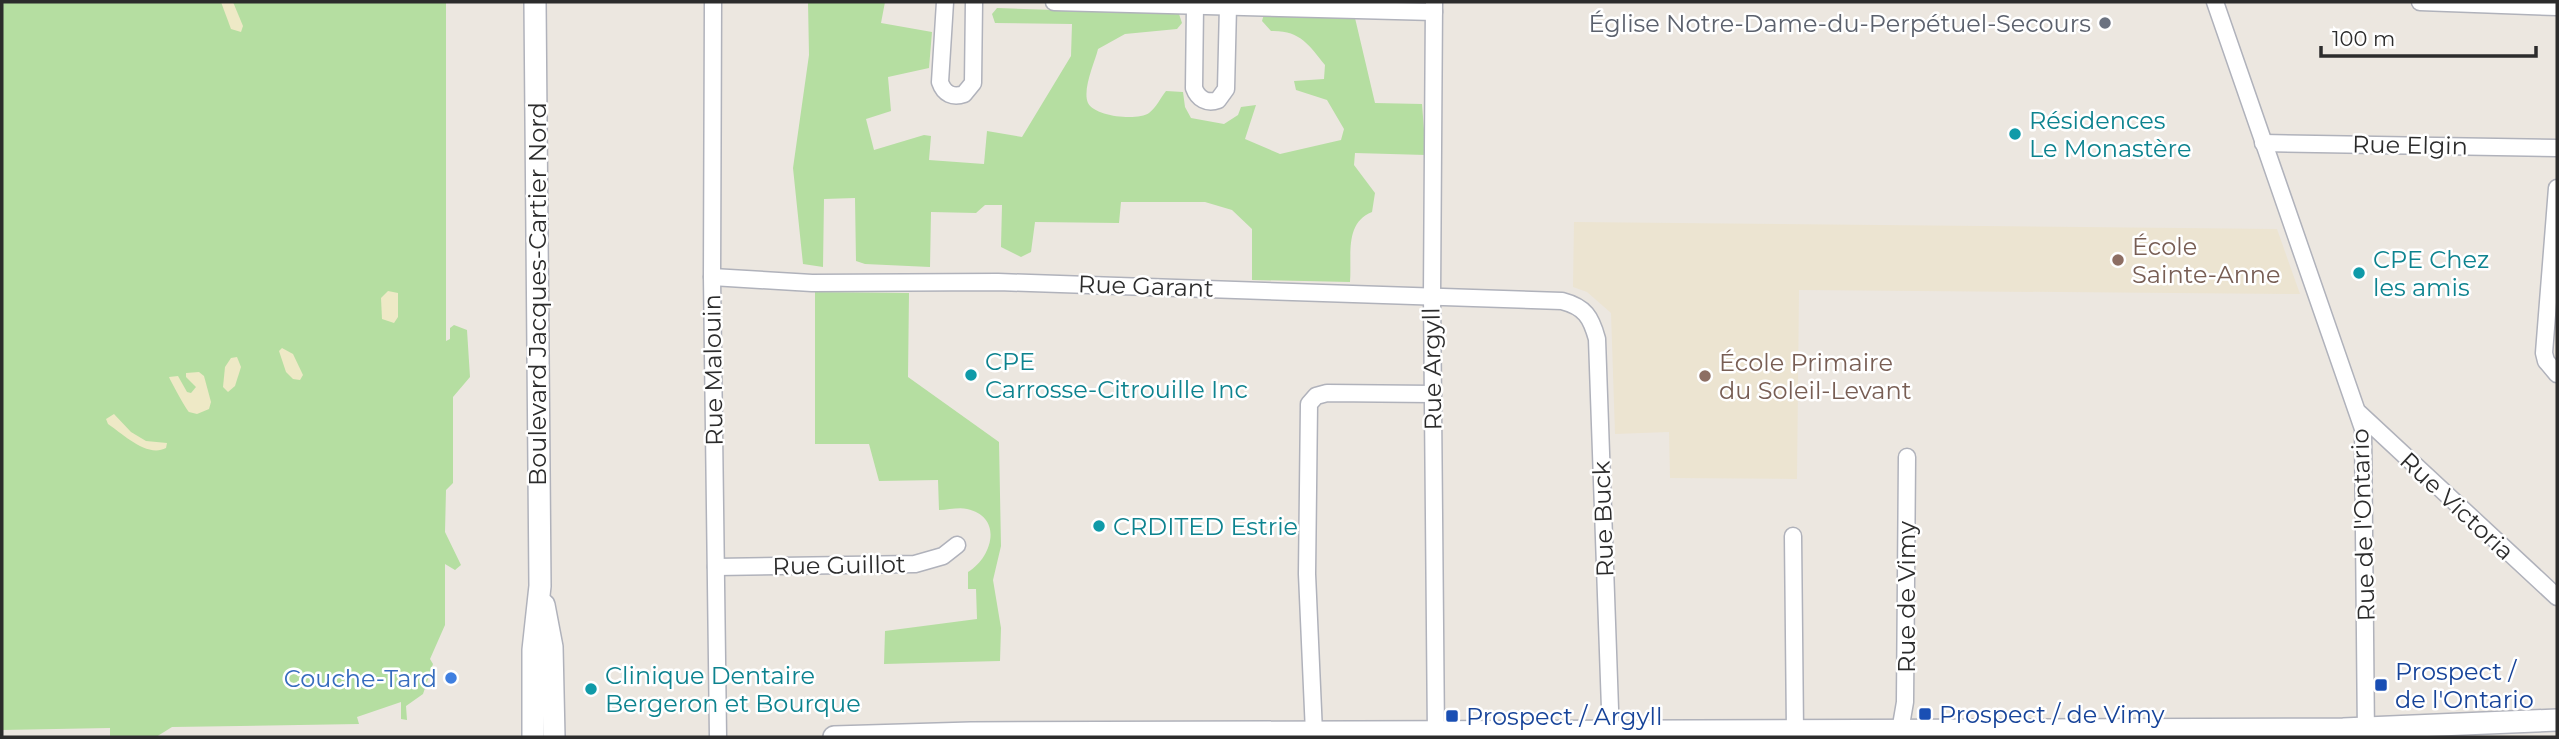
<svg xmlns="http://www.w3.org/2000/svg" width="2559" height="739" font-family="Montserrat,sans-serif">
	<style>
		.education { fill: #ece4d1 }
		.green { fill: #b5dea1 }
		.sand { fill: #eee9c6 }
		.lines { fill: none; stroke-linecap: round; stroke-linejoin: round }
		.street-casing { stroke: #b0b2bb; stroke-width: 19 }
		.secondary-casing { stroke: #b0b2bb; stroke-width: 24 }
		.street { stroke: #fff; stroke-width: 16 }
		.secondary { stroke: #fff; stroke-width: 21 }
		.worship-dot { fill: #6b7280; stroke: #fff; stroke-width: 2.5 }
		.culture-dot { fill: #0f9aa8; stroke: #fff; stroke-width: 2.5 }
		.education-dot { fill: #8d6e63; stroke: #fff; stroke-width: 2.5 }
		.shop-dot { fill: #3f7fe0; stroke: #fff; stroke-width: 2.5 }
		.transit-dot { fill: #1a4fb4; stroke: #fff; stroke-width: 2.5 }
		.labels { text-anchor: middle; dominant-baseline: central; stroke-width: 5; stroke-linejoin: round; paint-order: stroke }
		.worship-label { font-size: 24px; fill: #5b616d; stroke: #fff; text-anchor: end }
		.culture-label { font-size: 24px; fill: #0d838f; stroke: #fff; text-anchor: start }
		.street-label { font-size: 24px; fill: #2c2c2c; stroke: #fff }
		.education-label { font-size: 24px; fill: #785e54; stroke: #fff; text-anchor: start }
		.transit-label { font-size: 24px; fill: #164399; stroke: #fff; text-anchor: start }
		.shop-label { font-size: 24px; fill: #366cbe; stroke: #fff; text-anchor: end }
	</style>
	<rect width="100%" height="100%" fill="#ece7e0"/>
	<polygon class="education" points="1574,222 2277,229 2300,294 1799,290 1797,479 1670,478 1669,432 1615,434 1611,313 1587,292 1573,287"/>
	<g class="green">
		<polygon points="2,2 446,2 446,341 450,339 450,328 454,325 467,330 470,377 453,397 453,483 446,490 445,532 461,565 455,570 445,564 445,625 430,659 433,664 423,694 406,706 407,720 401,719 401,702 357,717 359,724 172,727 156,737 110,737 110,728 2,730"/>
		<path d="M 808,2 L 885,2 L 881,23 L 932,32 L 929,68 L 888,77 L 891,111 L 866,119 L 874,150 L 924,135 L 931,136 L 929,160 L 984,164 L 987,131 L 1022,137 L 1071,56 L 1072,24 L 995,23 L 992,14 L 997,8 L 1179,14 L 1182,23 L 1177,29 L 1125,34 L 1098,49 C 1095,62 1082,89 1088,103 C 1095,117 1138,121 1149,113 C 1156,108 1161,97 1166,91 L 1183,92 L 1185,107 L 1191,118 L 1224,124 L 1238,115 L 1241,107 L 1256,105 L 1245,139 L 1280,154 L 1341,140 L 1344,129 L 1327,100 L 1296,90 L 1294,81 L 1324,79 L 1325,65 C 1309,45 1300,30 1271,31 L 1262,21 L 1264,14 L 1355,18 L 1375,103 L 1422,104 L 1426,155 L 1355,153 L 1354,165 L 1375,193 L 1372,212 C 1344,223 1352,256 1350,282 L 1252,280 L 1252,229 L 1232,210 L 1205,202 L 1121,202 L 1119,223 L 1035,222 L 1031,252 L 1021,257 L 1001,247 L 1002,205 L 985,205 L 976,213 L 931,212 L 930,267 L 865,264 L 856,261 L 855,198 L 824,199 L 823,267 L 803,264 L 793,168 L 809,55 Z"/>
		<path d="M 815,292 L 909,293 L 908,377 L 999,442 L 1001,546 L 993,580 L 1001,628 L 1000,661 L 884,664 L 885,631 L 977,619 L 976,589 L 968,589 L 968,572 C 992,558 1004,517 967,509 C 959,507 948,510 939,510 L 938,480 L 879,481 L 869,444 L 815,444 Z"/>
	</g>
	<g class="sand">
		<polygon points="221,2 233,2 243,26 241,32 231,29"/>
		<polygon points="388,291 398,293 398,317 394,323 382,319 381,298"/>
		<polygon points="282,348 293,354 303,375 300,380 293,379 286,372 279,351"/>
		<polygon points="237,357 241,367 235,386 228,392 223,387 225,367 231,358"/>
		<path d="M 199,372 L 204,376 L 211,402 L 209,409 L 197,414 L 189,412 C 186,409 170,380 169,377 L 178,376 L 187,392 L 191,393 L 196,387 L 186,377 L 186,373 Z"/>
		<path d="M 114,414 L 131,432 L 146,441 L 167,443 L 166,448 C 147,458 123,434 108,424 L 106,419 Z"/>
	</g>
	<g class="lines">
		<defs>
			<g id="street">
				<polyline points="713,2 712,277 718,737"/>
				<path d="M 945,2 L 940,82 C 944,94 953,98 964,94 L 973,83 L 974,2"/>
				<polyline points="1054,2 1434,12"/>
				<polyline points="1434,2 1432,295 1436,737"/>
				<polyline points="2215,2 2363,429 2366,737"/>
				<polyline points="2420,2 2557,7"/>
				<path d="M 1195,5 L 1194,88 C 1198,99 1207,104 1218,100 L 1226,89 L 1228,6"/>
				<polyline points="2263,143 2557,148"/>
				<polyline points="2557,188 2544,353 2546,361 2557,374"/>
				<path d="M 712,277 L 812,283 L 998,282 L 1562,301 C 1585,307 1591,317 1597,339 L 1611,737"/>
				<polyline points="2359,413 2557,597"/>
				<polyline points="1793,536 1795,732"/>
				<polyline points="716,567 915,564 943,556 957,545"/>
				<polyline points="1314,733 1307,574 1309,404 1316,396 1327,393 1433,394"/>
				<polyline points="1899,737 1905,702 1907,457"/>
			</g>
			<g id="secondary">
				<polyline points="544,605 552,647 554,737"/>
				<polyline points="533,737 533,650 540,586 535,2"/>
				<polyline points="834,737 971,733 2343,729 2557,720"/>
			</g>
		</defs>
		<use href="#street" class="street-casing"/>
		<use href="#secondary" class="secondary-casing"/>
		<use href="#street" class="street"/>
		<use href="#secondary" class="secondary"/>
	</g>
	<circle class="worship-dot" cx="2105" cy="23" r="7"/>
	<g class="culture-dot">
		<circle cx="2015" cy="134" r="7"/>
		<circle cx="2359" cy="273" r="7"/>
		<circle cx="971" cy="375" r="7"/>
		<circle cx="1099" cy="526" r="7"/>
		<circle cx="591" cy="689" r="7"/>
	</g>
	<g class="education-dot">
		<circle cx="2118" cy="260" r="7"/>
		<circle cx="1705" cy="376" r="7"/>
	</g>
	<circle class="shop-dot" cx="451" cy="678" r="7"/>
	<g class="transit-dot">
		<rect x="2374" y="678" width="14" height="14" rx="3.5"/>
		<rect x="1918" y="707" width="14" height="14" rx="3.5"/>
		<rect x="1445" y="709" width="14" height="14" rx="3.5"/>
	</g>
	<g class="labels">
		<g class="worship-label">
			<text x="2091" y="23">Église Notre-Dame-du-Perpétuel-Secours</text>
		</g>
		<g class="culture-label">
			<text x="2029" y="120">Résidences<tspan x="2029" dy="28">Le Monastère</tspan></text>
			<text x="2373" y="259">CPE Chez<tspan x="2373" dy="28">les amis</tspan></text>
			<text x="985" y="361">CPE<tspan x="985" dy="28">Carrosse-Citrouille Inc</tspan></text>
			<text x="1113" y="526">CRDITED Estrie</text>
			<text x="605" y="675">Clinique Dentaire<tspan x="605" dy="28">Bergeron et Bourque</tspan></text>
		</g>
		<g class="street-label">
			<text transform="translate(2410 145) rotate(1)">Rue Elgin</text>
			<text transform="translate(1146 286) rotate(2)">Rue Garant</text>
			<text transform="translate(537 294) rotate(-90)">Boulevard Jacques-Cartier Nord</text>
			<text transform="translate(1432 369) rotate(-91)">Rue Argyll</text>
			<text transform="translate(713 370) rotate(-91)">Rue Malouin</text>
			<text transform="translate(2457 506) rotate(43)">Rue Victoria</text>
			<text transform="translate(1603 519) rotate(-92)">Rue Buck</text>
			<text transform="translate(2363 525) rotate(-92)">Rue de l'Ontario</text>
			<text transform="translate(839 565) rotate(-1)">Rue Guillot</text>
			<text transform="translate(1906 597) rotate(-90)">Rue de Vimy</text>
		</g>
		<g class="education-label">
			<text x="2132" y="246">École<tspan x="2132" dy="28">Sainte-Anne</tspan></text>
			<text x="1719" y="362">École Primaire<tspan x="1719" dy="28">du Soleil-Levant</tspan></text>
		</g>
		<g class="transit-label">
			<text x="2395" y="671">Prospect /<tspan x="2395" dy="28">de l'Ontario</tspan></text>
			<text x="1939" y="714">Prospect / de Vimy</text>
			<text x="1466" y="716">Prospect / Argyll</text>
		</g>
		<g class="shop-label">
			<text x="437" y="678">Couche-Tard</text>
		</g>
	</g>
	<rect width="2559" height="739" fill="none" stroke="#2c2c2c" stroke-width="7"/>
	<path d="M2321 46v10h215v-10" fill="none" stroke="#2c2c2c" stroke-width="3.5"/>
	<text x="2332" y="46" font-size="21" fill="#2c2c2c" stroke="#ffffff" stroke-width="5" paint-order="stroke">100 m</text>
</svg>
